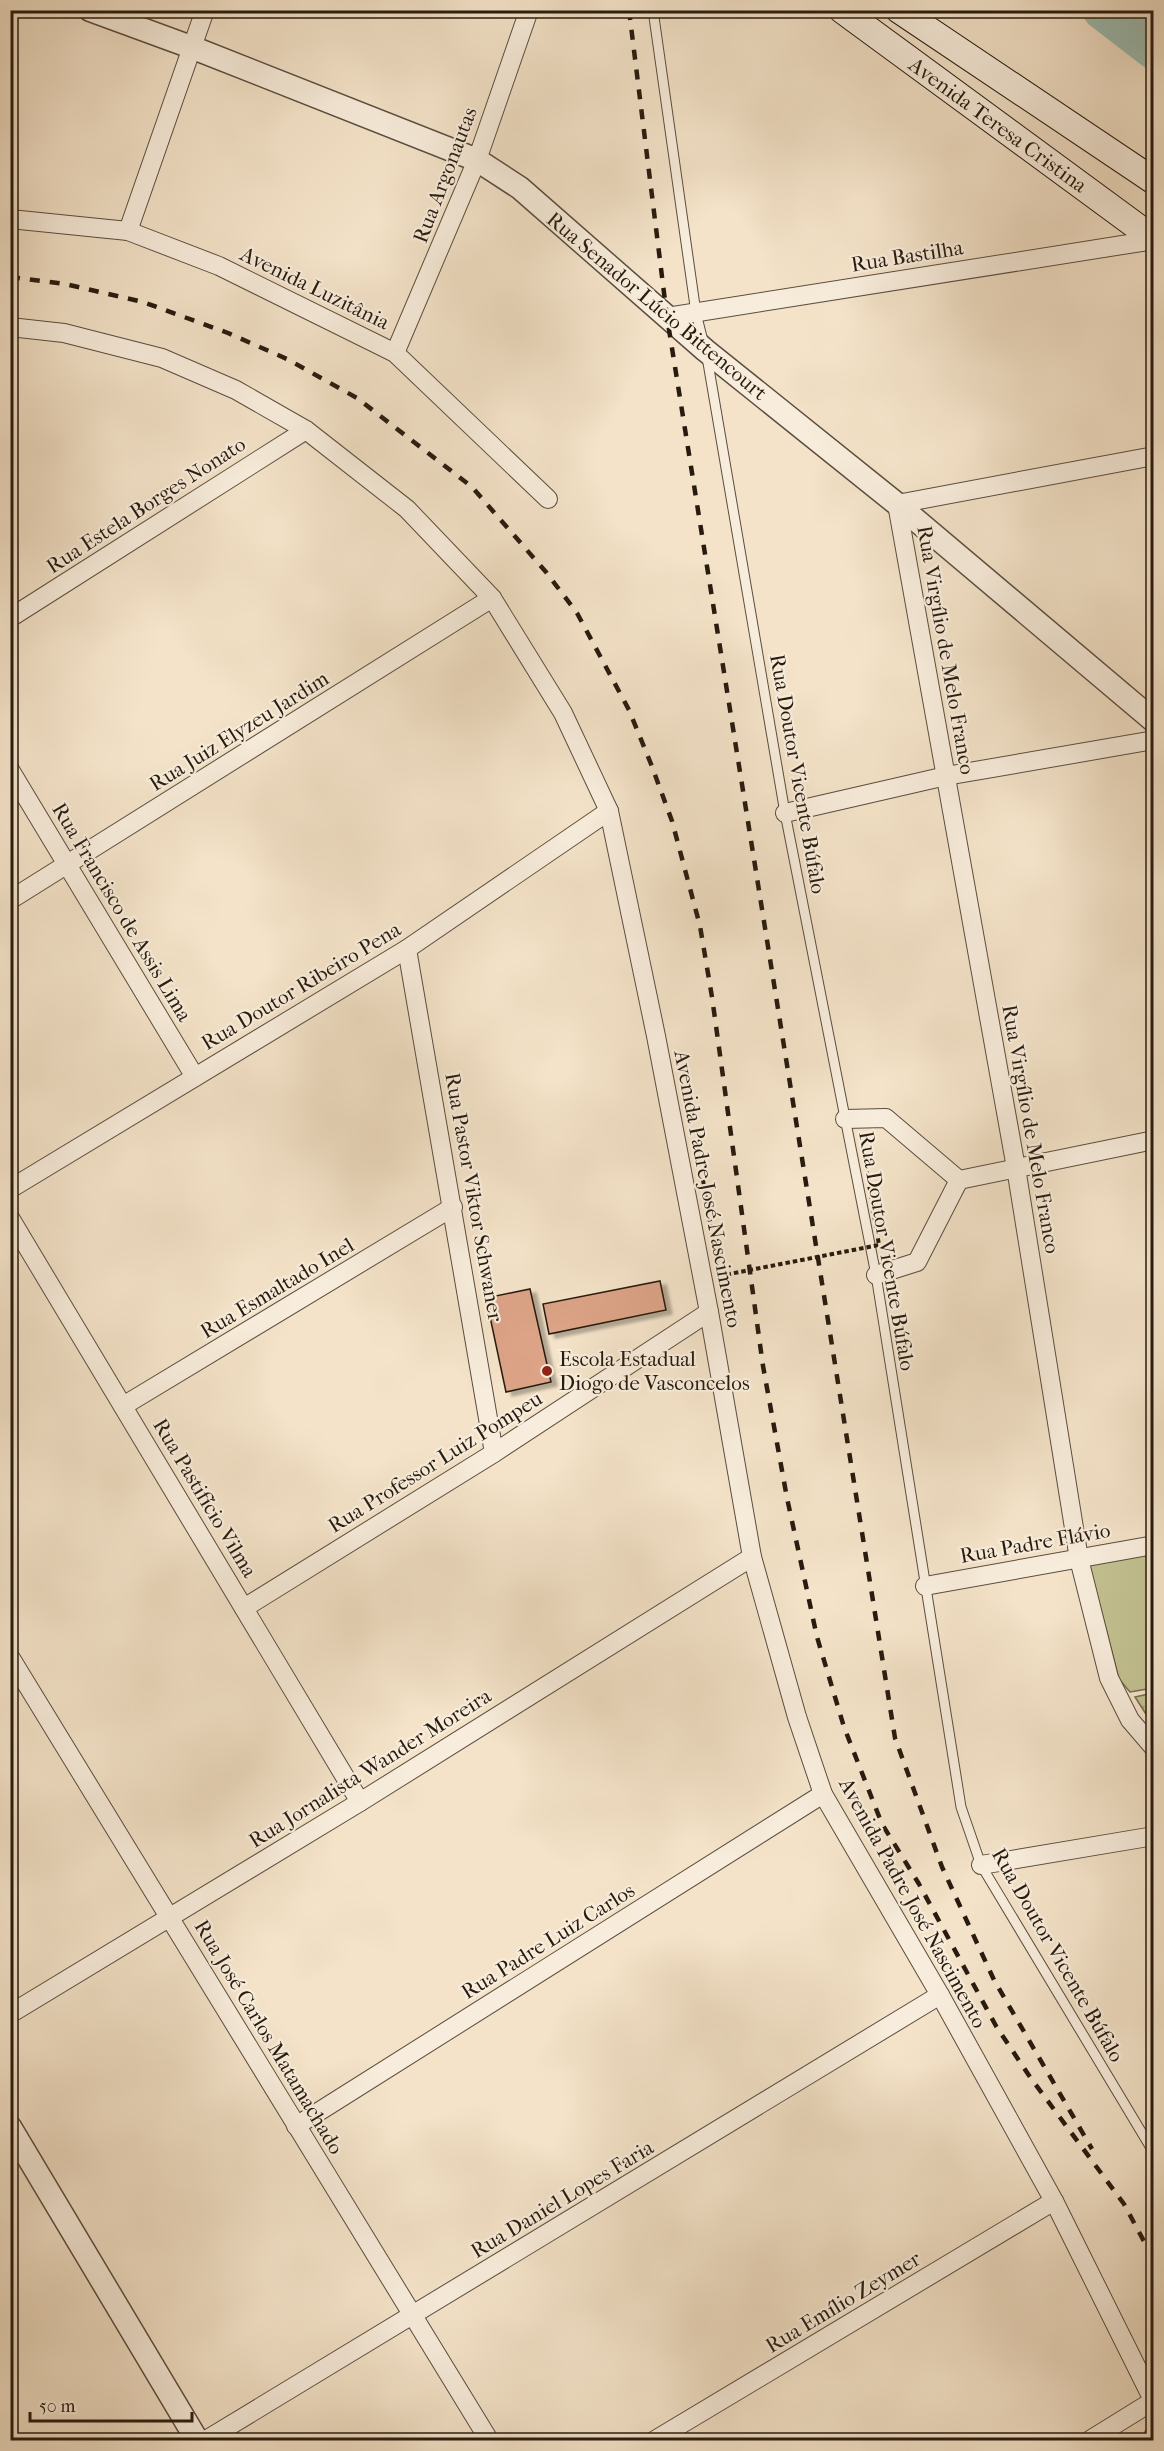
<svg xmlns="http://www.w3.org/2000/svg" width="1164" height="2451" font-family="'IM FELL French Canon',serif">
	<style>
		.green { fill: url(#green-dots); stroke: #756e50; stroke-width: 1.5 }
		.pitch { fill: #c3c191; stroke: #756e50; stroke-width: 1.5 }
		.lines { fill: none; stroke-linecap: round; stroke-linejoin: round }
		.river { stroke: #9cbeb3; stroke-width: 39 }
		.building { fill: #dca387; stroke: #271b0f; stroke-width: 1.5; filter: url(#shadow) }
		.service-casing { stroke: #5a4d3e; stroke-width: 11 }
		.minor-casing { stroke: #5a4d3e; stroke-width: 20 }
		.tertiary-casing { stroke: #5a4d3e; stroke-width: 25 }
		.secondary-casing { stroke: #271b0f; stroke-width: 28 }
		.service { stroke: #f8eddc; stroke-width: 9 }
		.minor { stroke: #f8eddc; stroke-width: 18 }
		.tertiary { stroke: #f8eddc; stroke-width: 22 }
		.secondary { stroke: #f8eddc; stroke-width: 26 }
		.rail { stroke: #271b0f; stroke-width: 4.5; stroke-dasharray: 10 10; stroke-linecap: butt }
		.path-bridge { stroke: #271b0f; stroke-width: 4; stroke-dasharray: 4.5 3; stroke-linecap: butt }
		.poi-dot { fill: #8f2418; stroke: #f8eddc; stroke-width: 2 }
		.labels { text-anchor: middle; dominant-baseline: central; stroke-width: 4.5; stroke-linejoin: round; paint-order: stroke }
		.street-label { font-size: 21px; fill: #271b0f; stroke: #f8eddc }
		.poi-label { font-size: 21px; fill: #271b0f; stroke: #f8eddc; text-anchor: start }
	</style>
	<defs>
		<pattern id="green-dots" width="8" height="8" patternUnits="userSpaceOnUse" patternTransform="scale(1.5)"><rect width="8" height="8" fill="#c3c191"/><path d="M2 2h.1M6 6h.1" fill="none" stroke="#a8a57c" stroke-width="1.8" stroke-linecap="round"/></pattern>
		<filter id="shadow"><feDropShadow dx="6" dy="4" stdDeviation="1.5" flood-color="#0004"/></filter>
	</defs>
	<rect width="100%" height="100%" fill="#f4e3c9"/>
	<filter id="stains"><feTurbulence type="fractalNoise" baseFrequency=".00333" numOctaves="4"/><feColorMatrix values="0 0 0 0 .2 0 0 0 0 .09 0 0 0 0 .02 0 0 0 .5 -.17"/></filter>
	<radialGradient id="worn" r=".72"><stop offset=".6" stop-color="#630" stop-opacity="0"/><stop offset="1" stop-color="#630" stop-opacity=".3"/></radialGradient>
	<polygon class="green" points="1153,1693 1154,1693 1153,1725 1135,1697"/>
	<polygon class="pitch" points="1153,1553 1153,1688 1130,1692 1119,1679 1089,1564"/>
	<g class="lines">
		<polyline class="river" points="1102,10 1154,50"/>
	</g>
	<g class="building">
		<polygon points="660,1281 666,1310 549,1334 543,1304"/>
		<polygon points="530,1289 551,1382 506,1392 486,1298"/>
	</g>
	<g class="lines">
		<defs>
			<g id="service">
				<polyline points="653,10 696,313 703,341"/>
				<polyline points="707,357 785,813 876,1275 961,1807 981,1865 1154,2153"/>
			</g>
			<g id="minor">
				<polyline points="10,219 128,231 219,266 395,353 548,499"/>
				<polyline points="128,231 205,10"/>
				<polyline points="667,317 1154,240"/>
				<polyline points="10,327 64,333 162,358 236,390 306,430 407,509 492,598 563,713 609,811 656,1036 709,1312 752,1557 797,1717 823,1794 940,1995 1054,2201 1154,2402"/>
				<polyline points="395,353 477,160 529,10"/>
				<polyline points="1154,456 897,504 1016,1168 1079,1559 1109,1678 1130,1720 1154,1748"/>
				<polyline points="10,618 306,430"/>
				<polyline points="10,770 195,1077"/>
				<polyline points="785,813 946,776 1154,740"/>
				<polyline points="10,900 492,598"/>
				<polyline points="407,949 494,1453"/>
				<polyline points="845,1119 886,1118 959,1180"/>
				<polyline points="959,1180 1154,1140"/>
				<polyline points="10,1189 407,949 609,811"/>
				<polyline points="10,1218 360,1802"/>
				<polyline points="876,1275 917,1262 959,1180"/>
				<polyline points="123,1406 453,1207"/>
				<polyline points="925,1586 1154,1545"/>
				<polyline points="244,1608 494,1453 709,1312"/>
				<polyline points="10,1657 489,2440"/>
				<polyline points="981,1865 1154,1836"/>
				<polyline points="10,2014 360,1802 752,1557"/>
				<polyline points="296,2126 823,1794"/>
				<polyline points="206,2440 940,1995"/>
				<polyline points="655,2440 1054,2201"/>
				<polyline points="1090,2440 1153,2401"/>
				<polyline points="1151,2440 1154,2435"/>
			</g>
			<g id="tertiary">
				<polyline points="90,10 191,47 477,160 520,188 705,350 897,504 1154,721"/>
				<polyline points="10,2127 197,2440"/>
			</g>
			<g id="secondary">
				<polyline points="842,10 1154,239"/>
				<polyline points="899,10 1154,181"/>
			</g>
		</defs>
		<use href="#service" class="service-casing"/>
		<use href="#minor" class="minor-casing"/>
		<use href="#tertiary" class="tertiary-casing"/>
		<use href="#secondary" class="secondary-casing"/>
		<use href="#service" class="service"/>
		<use href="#minor" class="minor"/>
		<use href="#tertiary" class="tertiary"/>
		<use href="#secondary" class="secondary"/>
		<g class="rail">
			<polyline points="629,10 667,317 895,1738 942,1867 994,1980 1092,2149"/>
			<polyline points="10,277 65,284 143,302 228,333 287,359 357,398 472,487 546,572 577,613 629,710 651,764 672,821 700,926 712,997 763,1366 787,1498 817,1637 844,1727 882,1824 919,1884 996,2026 1030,2077 1124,2204 1154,2260"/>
		</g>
		<polyline class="path-bridge" points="703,1180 719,1276 879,1245 861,1136"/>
	</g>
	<circle class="poi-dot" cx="547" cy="1371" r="6"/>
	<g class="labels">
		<g class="street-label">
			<text transform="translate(998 125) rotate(36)">Avenida Teresa Cristina</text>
			<text transform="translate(445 175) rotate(-69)">Rua Argonautas</text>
			<text transform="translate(907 256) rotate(-9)">Rua Bastilha</text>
			<text transform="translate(315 288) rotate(26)">Avenida Luzitânia</text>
			<text transform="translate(657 306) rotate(40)">Rua Senador Lúcio Bittencourt</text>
			<text transform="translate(146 505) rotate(-33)">Rua Estela Borges Nonato</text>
			<text transform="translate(946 650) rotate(80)">Rua Virgílio de Melo Franco</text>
			<text transform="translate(239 731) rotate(-32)">Rua Juiz Elyzeu Jardim</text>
			<text transform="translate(798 774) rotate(80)">Rua Doutor Vicente Búfalo</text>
			<text transform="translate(122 912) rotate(59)">Rua Francisco de Assis Lima</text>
			<text transform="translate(301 986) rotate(-31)">Rua Doutor Ribeiro Pena</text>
			<text transform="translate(1031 1129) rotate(80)">Rua Virgílio de Melo Franco</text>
			<text transform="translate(708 1189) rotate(79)">Avenida Padre José Nascimento</text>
			<text transform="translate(474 1197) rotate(80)">Rua Pastor Viktor Schwaner</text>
			<text transform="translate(887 1251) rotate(80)">Rua Doutor Vicente Búfalo</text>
			<text transform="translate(277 1288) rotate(-31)">Rua Esmaltado Inel</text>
			<text transform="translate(435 1462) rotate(-32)">Rua Professor Luiz Pompeu</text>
			<text transform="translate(205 1498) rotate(59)">Rua Pastifício Vilma</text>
			<text transform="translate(1035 1543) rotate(-10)">Rua Padre Flávio</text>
			<text transform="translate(370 1768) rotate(-32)">Rua Jornalista Wander Moreira</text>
			<text transform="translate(913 1903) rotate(61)">Avenida Padre José Nascimento</text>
			<text transform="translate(548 1941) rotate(-32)">Rua Padre Luiz Carlos</text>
			<text transform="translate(1058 1955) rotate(60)">Rua Doutor Vicente Búfalo</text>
			<text transform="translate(269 2037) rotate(59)">Rua José Carlos Matamachado</text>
			<text transform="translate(562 2199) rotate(-31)">Rua Daniel Lopes Faria</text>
			<text transform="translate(843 2302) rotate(-31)">Rua Emílio Zeymer</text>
		</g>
		<g class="poi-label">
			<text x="559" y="1359">Escola Estadual<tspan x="559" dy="24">Diogo de Vasconcelos</tspan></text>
		</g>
	</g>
	<rect width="1164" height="2451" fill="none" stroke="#f4e3c9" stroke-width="36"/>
	<rect x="12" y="12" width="1140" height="2427" fill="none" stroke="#271b0f" stroke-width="3"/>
	<rect x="18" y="18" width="1128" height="2415" fill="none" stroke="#271b0f" stroke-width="1.5"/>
	<path d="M30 2412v9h162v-9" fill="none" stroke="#271b0f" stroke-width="3"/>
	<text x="39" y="2412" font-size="18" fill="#271b0f" stroke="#f8eddc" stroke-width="4.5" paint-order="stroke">50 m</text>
	<rect width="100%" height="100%" filter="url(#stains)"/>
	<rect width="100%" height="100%" fill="url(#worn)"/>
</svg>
